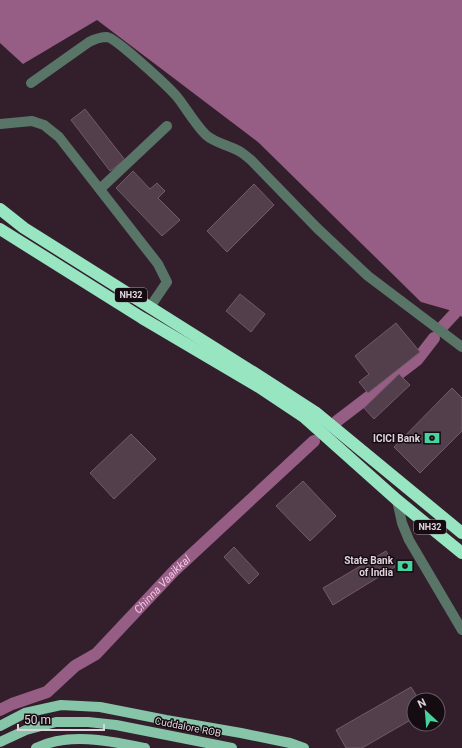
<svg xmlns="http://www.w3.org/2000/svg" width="462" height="748" font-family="Roboto,sans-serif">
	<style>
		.water { fill: #965e85 }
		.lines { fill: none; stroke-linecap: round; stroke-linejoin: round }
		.canal { stroke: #965e85; stroke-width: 12 }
		.building { fill: #533e4c; stroke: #715a69 }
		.minor { stroke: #587567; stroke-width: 10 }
		.major { stroke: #86c5a8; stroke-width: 10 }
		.highway { stroke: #98e5c2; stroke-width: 12 }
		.labels { text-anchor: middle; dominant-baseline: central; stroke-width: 3; stroke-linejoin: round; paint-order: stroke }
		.shield { fill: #150c12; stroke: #a3979f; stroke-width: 1 }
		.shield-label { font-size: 9px; font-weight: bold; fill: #e0d2db }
		.poi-label { font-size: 10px; font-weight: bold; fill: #e0d2db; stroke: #150c12; text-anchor: end }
		.street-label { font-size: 10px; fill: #e0d2db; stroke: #150c12 }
		.water-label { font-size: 11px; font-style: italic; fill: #f6c3e5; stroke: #150c12 }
	</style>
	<rect width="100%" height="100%" fill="#331f2c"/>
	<polygon class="water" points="0,0 462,0 462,317 456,312 421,302 258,142 97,20 23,64 0,43"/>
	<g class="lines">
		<g class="canal">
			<polyline points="443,326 456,312"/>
			<polyline points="337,421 417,360 434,338"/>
			<path id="s1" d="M 0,710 L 12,704 L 47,692 L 75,666 L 96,654 L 175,570 L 314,441"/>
		</g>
	</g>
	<g class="building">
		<polygon points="85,109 125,160 110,171 71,120"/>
		<polygon points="133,171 150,189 157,183 165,191 158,198 180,220 162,236 116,188"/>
		<polygon points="254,184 274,205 227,252 207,231"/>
		<polygon points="240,294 265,314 251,332 226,311"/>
		<polygon points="396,323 420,352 368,393 359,382 369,374 355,356"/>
		<polygon points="399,374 410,385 374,419 364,408"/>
		<polygon points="452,388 462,398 462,431 420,473 394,447"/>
		<polygon points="131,434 156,459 114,499 90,473"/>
		<polygon points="303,481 336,516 310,541 276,506"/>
		<polygon points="234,547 259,574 249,584 224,557"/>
		<polygon points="386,551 395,567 333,605 323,588"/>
		<polygon points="411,687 419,700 414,700 414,718 362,748 346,748 336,730"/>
	</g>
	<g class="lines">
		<g class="minor">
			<path d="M 31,83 L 89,42 C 95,39 100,37 107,37 C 116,38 171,89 178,98 C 188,111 195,124 206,135 C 215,143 228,145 239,151 C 243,153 247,157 251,160 L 317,228 L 368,276 L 462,347"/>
			<polyline points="0,124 32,121 44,125 59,137 158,264 167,282 150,307"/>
			<polyline points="100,189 167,126"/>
			<polyline points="397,500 402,523 409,540 462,630"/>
		</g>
		<g class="major">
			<polyline points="0,726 25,713 61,705 100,707 166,720 241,733 290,743 304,748"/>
			<polyline points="0,742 26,730 56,722 88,722 116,725 232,748"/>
			<path d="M 36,748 C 69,732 110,741 145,748"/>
		</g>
		<g class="highway">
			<polyline points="0,209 24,228 264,379 315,412 462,533"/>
			<polyline points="0,229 142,318 259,387 304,417 397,500 462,553"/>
		</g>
	</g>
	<defs>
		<symbol id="bank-bare" viewBox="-9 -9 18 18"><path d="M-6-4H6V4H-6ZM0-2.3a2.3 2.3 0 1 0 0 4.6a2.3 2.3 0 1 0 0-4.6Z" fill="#46d49e" stroke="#150c12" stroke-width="2.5" paint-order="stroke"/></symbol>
	</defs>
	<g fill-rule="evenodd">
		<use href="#bank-bare" x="421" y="427" width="22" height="22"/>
		<use href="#bank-bare" x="394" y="555" width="22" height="22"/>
	</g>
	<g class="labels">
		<g class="shield">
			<rect x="115" y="288" width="32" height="14" rx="3"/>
			<rect x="414" y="520" width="32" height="14" rx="3"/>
		</g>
		<g class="shield-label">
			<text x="131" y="295">NH32</text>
			<text x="430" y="527">NH32</text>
		</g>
		<g class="poi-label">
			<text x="420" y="438">ICICI Bank</text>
			<text x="393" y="560">State Bank<tspan x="393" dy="12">of India</tspan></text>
		</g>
		<g class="street-label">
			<text transform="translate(188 727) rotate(11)">Cuddalore ROB</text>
		</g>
		<g class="water-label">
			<text stroke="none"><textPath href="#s1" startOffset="209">Chinna Vaaikkal</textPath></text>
		</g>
	</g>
	<g transform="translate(426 712) rotate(334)"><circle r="19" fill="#150c12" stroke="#665b62"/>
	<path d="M0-3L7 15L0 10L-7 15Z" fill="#46d49e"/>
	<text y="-6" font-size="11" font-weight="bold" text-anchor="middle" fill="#e0d2db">N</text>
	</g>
	<path d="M18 724v6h86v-6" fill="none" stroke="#e0d2db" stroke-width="2"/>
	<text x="24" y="724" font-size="12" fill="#e0d2db" stroke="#150c12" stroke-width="3" paint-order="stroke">50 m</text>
</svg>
